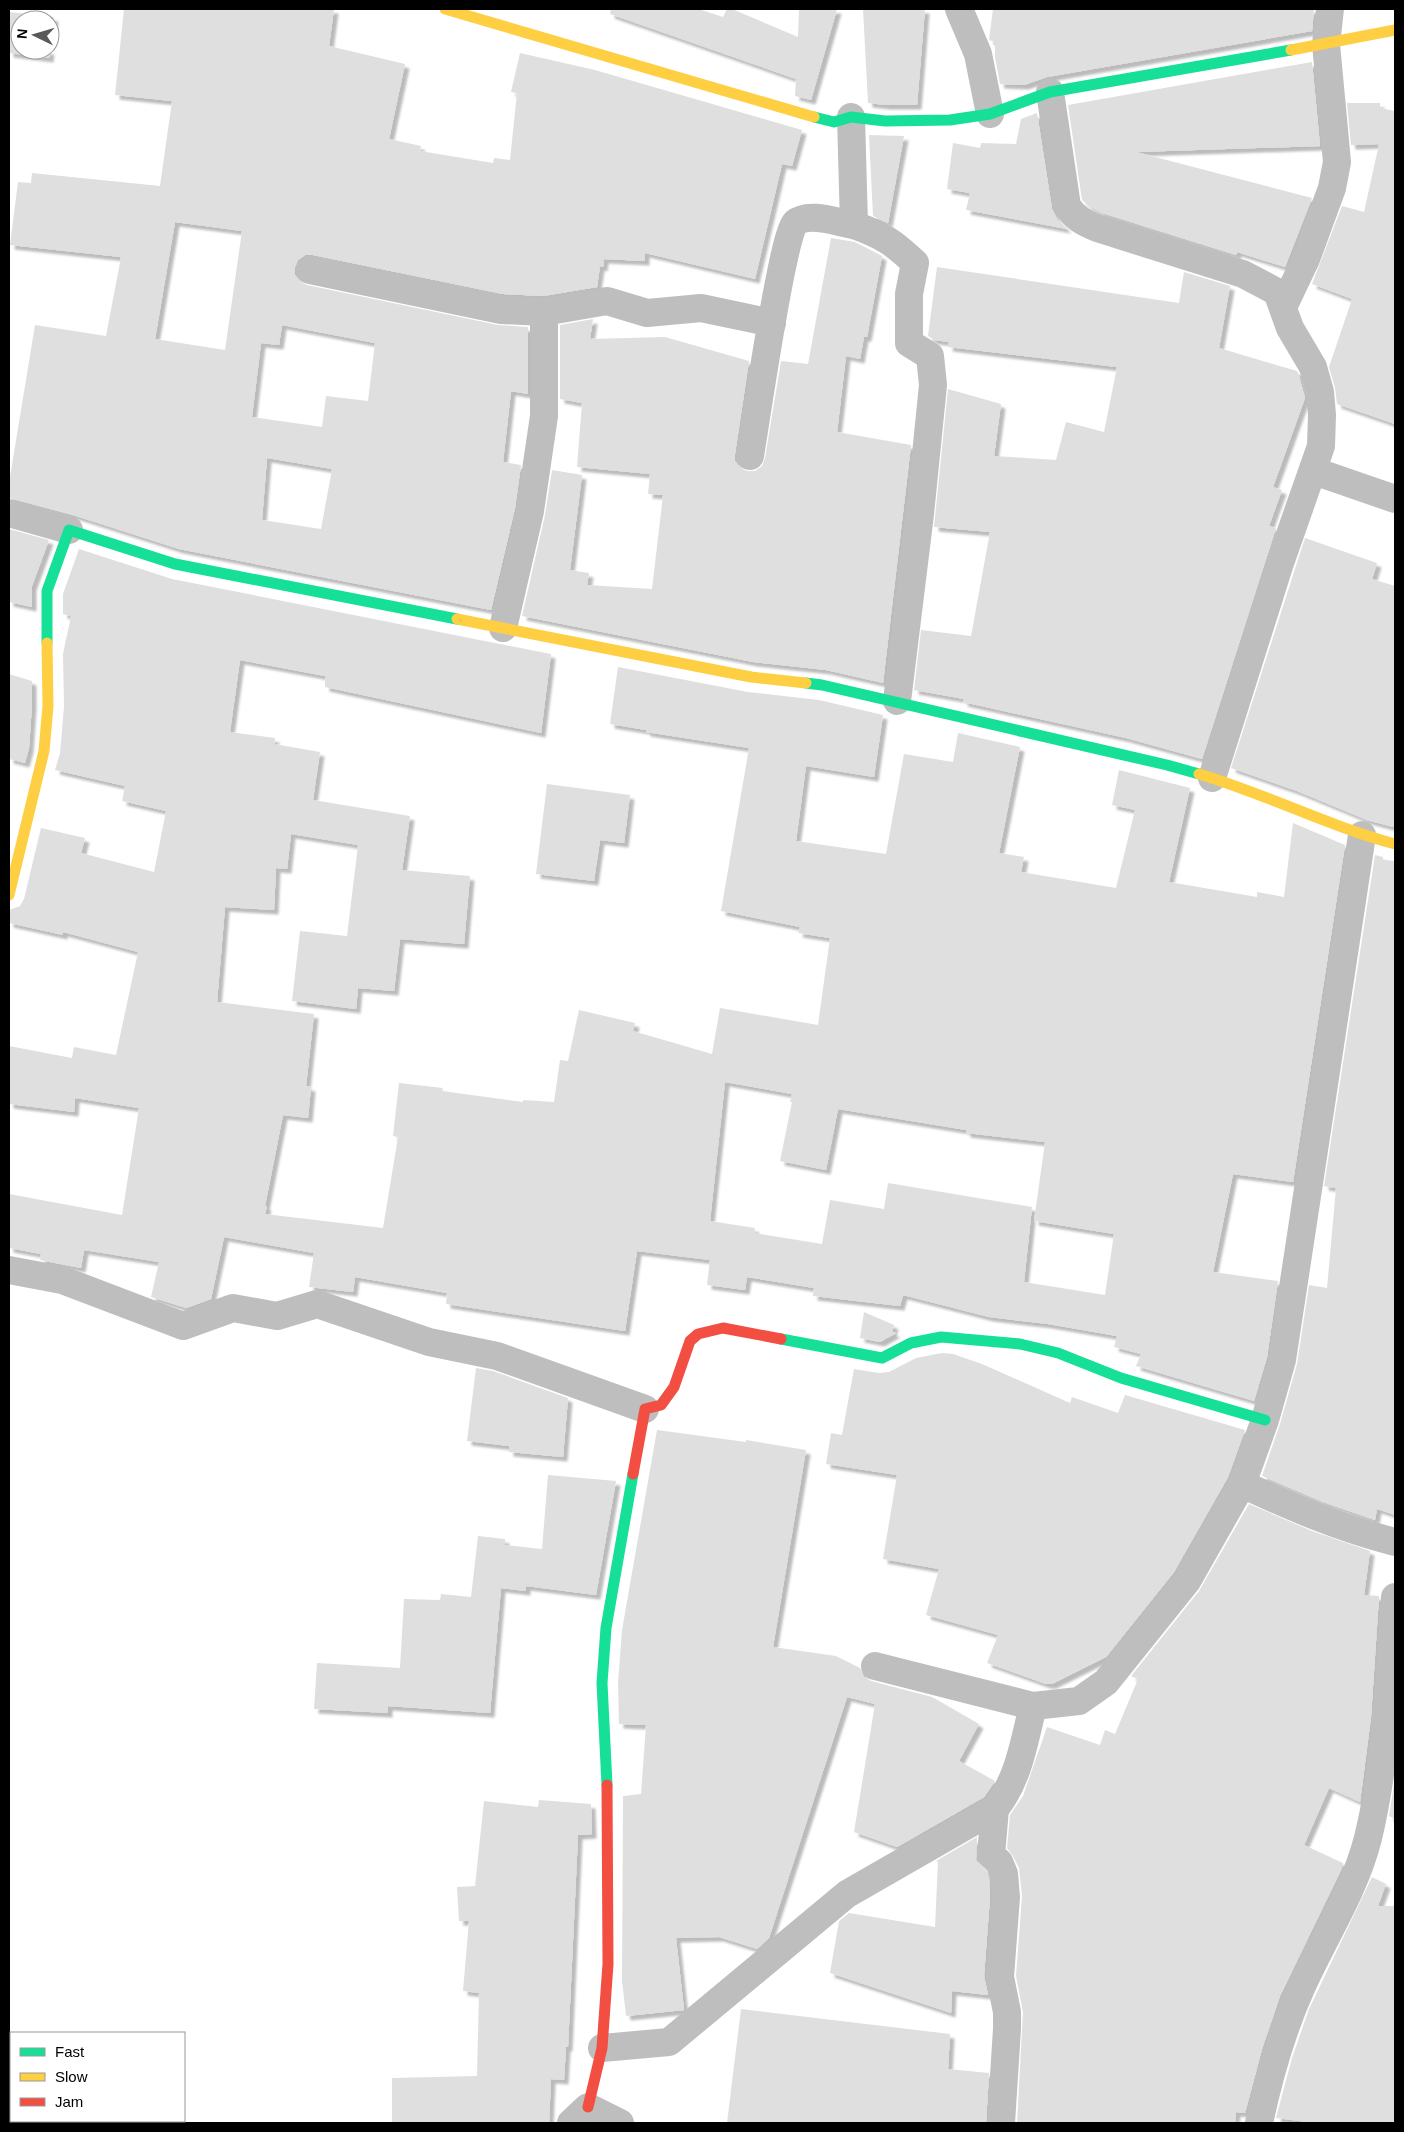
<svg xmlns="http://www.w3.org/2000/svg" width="1404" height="2132" font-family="Helvetica,sans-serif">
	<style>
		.building { fill: #dfdfdf; fill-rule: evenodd; filter: url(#shadow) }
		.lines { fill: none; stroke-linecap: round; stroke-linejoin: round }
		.street { stroke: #bebebe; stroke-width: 28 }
		.fast { stroke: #16e098; stroke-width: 11 }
		.slow { stroke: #ffcf43; stroke-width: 11 }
		.jam { stroke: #f24e42; stroke-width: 11 }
	</style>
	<defs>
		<filter id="shadow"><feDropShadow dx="4.5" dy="4.5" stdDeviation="1" flood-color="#0004"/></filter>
	</defs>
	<rect width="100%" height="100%" fill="#fff"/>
	<g class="building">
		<path d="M 124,9 L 334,9 L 329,46 L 405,64 L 389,139 L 421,146 L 420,151 L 493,163 L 494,158 L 510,160 L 517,93 L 511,92 L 520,53 L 595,70 L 802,130 L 792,166 L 782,164 L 755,279 L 645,253 L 645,261 L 604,259 L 603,267 L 600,266 L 597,287 L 543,296 L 503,294 L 313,255 L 305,255 L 298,260 L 295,267 L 295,275 L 300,282 L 307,285 L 498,325 L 528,327 L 528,394 L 511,391 L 503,462 L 521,465 L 515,508 L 491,610 L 179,549 L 73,515 L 9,498 L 9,483 L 35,325 L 106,336 L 121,257 L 10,245 L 18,182 L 31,183 L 32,173 L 160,186 L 172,101 L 115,95 ZM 175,222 L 242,231 L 225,350 L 155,339 ZM 282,325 L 375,343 L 368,401 L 326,396 L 322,427 L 252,417 L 261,343 L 279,345 ZM 267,458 L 332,469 L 321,529 L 262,520 Z"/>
		<polygon points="611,9 698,9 723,17 727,9 732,9 798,37 799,9 837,9 811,100 795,96 796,79 610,14"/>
		<polygon points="863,9 925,9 917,105 886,105 868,103"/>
		<polygon points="993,9 1314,9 1312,31 1047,77 1024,85 1000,84 995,57 995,42 989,40"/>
		<polygon points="9,12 54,17 50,48 50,20 20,20 20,50 50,50 49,58 9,53"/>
		<polygon points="1312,62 1320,146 1136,152 1312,198 1285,267 1237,252 1236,255 1102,213 1089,206 1082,200 1068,105"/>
		<polygon points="1347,103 1380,103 1380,108 1395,111 1395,424 1337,404 1335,388 1329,367 1352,299 1312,284 1342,206 1364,212 1379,144 1351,145"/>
		<polygon points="1037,113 1052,209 1057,219 1067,229 966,210 970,193 947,189 953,143 980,148 981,143 1016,144 1021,119"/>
		<polygon points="869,135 904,136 888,223 873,216"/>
		<polygon points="831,238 855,242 882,256 867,337 864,337 860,359 846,356 837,432 911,445 883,683 826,670 753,662 522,616 545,515 552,470 582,475 570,570 589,573 587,585 652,589 663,495 648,494 650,474 577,467 582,403 560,399 560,325 593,319 590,339 665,337 749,361 735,454 735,461 740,468 747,471 755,471 762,466 765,458 781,361 808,364"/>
		<polygon points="937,267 1179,303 1184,272 1230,286 1219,348 1297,371 1298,373 1305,398 1273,487 1282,490 1269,526 1276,528 1202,759 1126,738 963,702 964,699 914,690 921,630 971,636 990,532 934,527 948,389 1001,404 994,456 1056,460 1066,422 1104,432 1117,367 948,347 949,342 934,340 928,336"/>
		<polygon points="9,529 49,540 32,586 32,607 9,602"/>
		<polygon points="1305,538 1377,563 1372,579 1395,586 1395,819 1393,827 1367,820 1297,791 1231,768"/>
		<path d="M 79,549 L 172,579 L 551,654 L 541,733 L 325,687 L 325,676 L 240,660 L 230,732 L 275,738 L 274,744 L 320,752 L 313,800 L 410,816 L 402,870 L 470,876 L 464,944 L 400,939 L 394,991 L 358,988 L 356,1009 L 292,1001 L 300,931 L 347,936 L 358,845 L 291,834 L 287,869 L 276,868 L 274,910 L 225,907 L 217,1002 L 314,1014 L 306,1086 L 311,1087 L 308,1118 L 283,1115 L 265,1206 L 267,1206 L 265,1214 L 383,1228 L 398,1137 L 393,1136 L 399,1083 L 443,1088 L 442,1091 L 523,1102 L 523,1100 L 554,1102 L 560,1060 L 568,1061 L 579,1010 L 635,1023 L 633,1031 L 712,1054 L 720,1008 L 818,1025 L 830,938 L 798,933 L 800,927 L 721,911 L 749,748 L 646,732 L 646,730 L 610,724 L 618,667 L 748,692 L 819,700 L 883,715 L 874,777 L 806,766 L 796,841 L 886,854 L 904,754 L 953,762 L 958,733 L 1020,747 L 999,853 L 1024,857 L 1021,872 L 1116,888 L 1135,810 L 1112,805 L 1119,770 L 1190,788 L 1169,882 L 1257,897 L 1257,892 L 1284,897 L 1293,823 L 1345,845 L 1293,1182 L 1233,1174 L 1213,1272 L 1278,1281 L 1267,1357 L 1254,1401 L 1136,1366 L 1141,1354 L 1114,1347 L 1117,1336 L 1048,1324 L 989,1317 L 903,1295 L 900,1306 L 813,1296 L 814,1288 L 747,1277 L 745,1290 L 707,1285 L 710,1260 L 637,1251 L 625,1331 L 446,1304 L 447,1293 L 355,1277 L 353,1292 L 309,1287 L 314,1253 L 224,1237 L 211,1299 L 186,1308 L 151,1297 L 159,1262 L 84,1250 L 81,1268 L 40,1260 L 41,1254 L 9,1248 L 9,1194 L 122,1215 L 139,1108 L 75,1098 L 74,1112 L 9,1104 L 9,1046 L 72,1058 L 74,1047 L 116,1055 L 138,952 L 63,932 L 63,935 L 9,923 L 9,910 L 20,906 L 24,899 L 41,828 L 85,838 L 81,853 L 154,872 L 166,811 L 122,801 L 125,786 L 55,770 L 60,753 L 64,707 L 63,654 L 71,616 L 63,614 L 63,594 ZM 725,1082 L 792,1094 L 790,1102 L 792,1102 L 780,1161 L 826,1170 L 838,1109 L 966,1130 L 966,1133 L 1045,1142 L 1034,1221 L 1114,1234 L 1105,1295 L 1024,1282 L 1032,1207 L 888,1183 L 884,1209 L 830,1200 L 822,1244 L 754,1233 L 755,1228 L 710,1221 Z"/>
		<polygon points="9,674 32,681 32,705 29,748 25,763 9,759"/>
		<polygon points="547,784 630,795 624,843 600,840 594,881 536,874"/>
		<polygon points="1375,855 1383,857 1383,860 1395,861 1395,1515 1377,1509 1375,1520 1323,1502 1262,1476 1280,1424 1297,1364 1309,1285 1327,1288 1336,1188 1324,1186"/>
		<polygon points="864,1312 894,1325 892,1332 896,1333 880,1342 860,1338"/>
		<polygon points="942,1353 953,1354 982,1364 1070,1403 1072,1397 1118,1413 1125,1395 1245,1430 1228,1477 1174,1572 1106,1657 1052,1684 1046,1684 987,1663 998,1635 926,1615 939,1569 883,1559 897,1475 826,1464 831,1433 842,1435 854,1369 879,1373 889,1372 916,1358"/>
		<polygon points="476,1368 493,1371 568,1398 563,1457 509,1452 509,1446 467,1441"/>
		<polygon points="657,1430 746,1442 746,1440 806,1450 773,1647 836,1656 860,1668 864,1677 871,1681 932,1697 979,1724 959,1761 995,1781 984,1797 897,1847 854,1832 875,1704 847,1697 769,1938 757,1949 719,1937 676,1938 684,2010 626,2016 622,1981 623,1796 641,1794 646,1725 619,1724 618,1683 622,1630"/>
		<polygon points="548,1475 616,1481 596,1595 526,1586 526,1591 501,1588 490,1713 388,1706 388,1713 314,1709 317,1663 400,1668 404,1599 440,1600 441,1594 471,1597 478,1536 505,1539 505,1545 542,1549"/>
		<polygon points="1249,1504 1312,1531 1370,1551 1364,1595 1379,1596 1371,1717 1360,1802 1329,1788 1304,1845 1343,1863 1341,1870 1280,1996 1262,2049 1245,2113 1236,2112 1235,2123 1017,2123 1023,2012 1016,1976 1022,1896 1019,1868 1013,1856 1007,1848 1010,1815 1023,1796 1047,1727 1100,1745 1105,1730 1115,1734 1138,1679 1131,1676 1199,1591"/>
		<polygon points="1395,1778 1395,1819 1389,1816"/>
		<polygon points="539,1800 591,1804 592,1834 578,1835 568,2047 566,2047 564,2080 551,2079 549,2123 392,2123 392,2078 477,2076 479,1993 463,1991 469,1921 459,1921 457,1887 475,1886 484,1801 538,1807"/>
		<polygon points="977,1837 976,1860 986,1871 989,1878 990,1897 984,1976 988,1995 952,1991 951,2013 830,1973 839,1921 849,1913 935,1927 938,1862 936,1861"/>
		<polygon points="1372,1877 1386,1884 1378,1906 1395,1906 1395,2123 1316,2123 1276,2118 1292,2058 1309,2009"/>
		<polygon points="741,2009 950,2034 948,2069 989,2073 986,2123 727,2123"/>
	</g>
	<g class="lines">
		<g class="street">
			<polyline points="959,9 978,54 990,114"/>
			<path d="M 1050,92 L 1067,206 C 1075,218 1083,222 1097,228 L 1243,274 L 1277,292 L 1290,328 L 1313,367 L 1320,392 L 1322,415 L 1321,446 L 1279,566 L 1212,778"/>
			<path d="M 851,117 L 854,225 C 882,235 893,242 915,263 L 909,294 L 909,343 L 930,356 L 933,385 L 920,514 L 897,701"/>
			<polyline points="310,270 501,310 544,312 607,301 647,313 701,308 772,323"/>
			<polyline points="1277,292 1286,301 1306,259 1332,188 1337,162 1326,44 1330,9"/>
			<path d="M 750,456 C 755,426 783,234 795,223 C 809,211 839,223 854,225"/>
			<polyline points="1314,471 1395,499"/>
			<polyline points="9,513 69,530"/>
			<polyline points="503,628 530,511 544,416 544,312"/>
			<path d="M 1362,835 L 1282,1360 L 1265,1420 L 1242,1484 C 1294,1508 1340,1528 1395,1542"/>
			<polyline points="9,1270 62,1280 183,1326 233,1308 277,1316 317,1304 429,1342 497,1356 645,1409"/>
			<polyline points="875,1666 1033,1706 1079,1701 1106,1682 1187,1581 1242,1484"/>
			<polyline points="995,1809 991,1855 999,1862 1004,1874 1006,1897 1000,1977 1007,2012 1007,2029 1001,2123"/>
			<path d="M 602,2048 L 669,2042 L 847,1894 L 995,1809 C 1019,1779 1024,1742 1033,1706"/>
			<polyline points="571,2123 588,2107 620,2123"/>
			<path d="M 1259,2123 C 1269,2076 1282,2030 1302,1986 C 1324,1937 1355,1890 1368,1838 C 1387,1760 1389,1677 1395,1597"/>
		</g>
		<g class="fast">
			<polyline points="814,117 834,122 851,117 885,121 950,120 990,114 1050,92 1291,50"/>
			<polyline points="47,643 47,591 69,530 175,564 457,619"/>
			<polyline points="806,683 822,685 1167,765 1199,774"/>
			<polyline points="781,1339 882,1358 911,1343 941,1337 1020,1344 1058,1353 1121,1378 1265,1420"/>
			<polyline points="607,1785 602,1683 606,1628 633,1474"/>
		</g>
		<g class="slow">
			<polyline points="445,9 814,117"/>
			<polyline points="1291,50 1395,30"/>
			<polyline points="457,619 751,677 806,683"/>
			<path d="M 1199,774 C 1266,794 1328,826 1395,844"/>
			<polyline points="9,895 44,751 48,706 47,643"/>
		</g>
		<g class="jam">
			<polyline points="633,1474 645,1409 661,1405 674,1387 690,1341 698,1334 723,1328 781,1339"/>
			<polyline points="588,2107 602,2048 608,1964 607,1785"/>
		</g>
	</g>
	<rect width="1404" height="2132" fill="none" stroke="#000000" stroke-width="20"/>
	<rect x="10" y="2032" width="175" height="90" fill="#ffffff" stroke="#999999"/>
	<rect x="20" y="2048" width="25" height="8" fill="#16e098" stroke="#999999"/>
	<text x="55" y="2057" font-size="15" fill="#000000">Fast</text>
	<rect x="20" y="2073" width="25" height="8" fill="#ffcf43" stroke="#999999"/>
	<text x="55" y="2082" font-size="15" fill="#000000">Slow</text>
	<rect x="20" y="2098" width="25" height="8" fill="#f24e42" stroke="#999999"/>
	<text x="55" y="2107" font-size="15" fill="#000000">Jam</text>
	<g transform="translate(35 35) rotate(275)"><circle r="24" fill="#ffffff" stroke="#999999"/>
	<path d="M0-4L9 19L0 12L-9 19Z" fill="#595959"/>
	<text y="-8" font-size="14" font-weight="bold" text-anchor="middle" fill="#000000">N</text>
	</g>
</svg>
